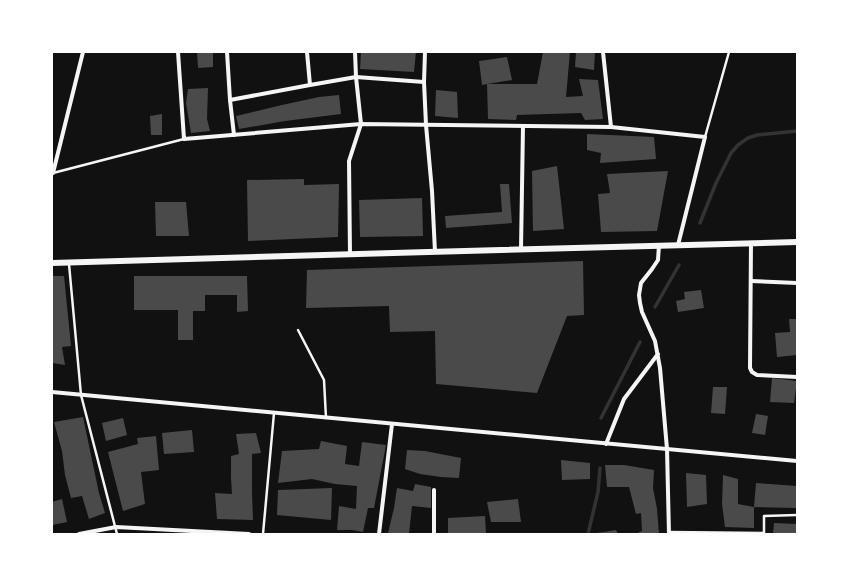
<svg xmlns="http://www.w3.org/2000/svg" width="849" height="586" font-family="'Noto Sans',sans-serif">
	<style>
		.lines { fill: none; stroke-linecap: round; stroke-linejoin: round }
		.stream { stroke: #333; stroke-width: 3.5 }
		.building { fill: #4a4a4a }
		.service { stroke: #f5f5f5; stroke-width: 2.5 }
		.minor { stroke: #f5f5f5; stroke-width: 4 }
		.tertiary { stroke: #f5f5f5; stroke-width: 6 }
	</style>
	<rect width="100%" height="100%" fill="#111"/>
	<g class="lines">
		<g class="stream">
			<polyline points="700,223 716,183 731,153 738,145 748,138 757,135 797,131"/>
			<polyline points="655,307 679,265"/>
			<polyline points="601,418 640,342"/>
			<polyline points="588,534 598,492 600,468"/>
		</g>
	</g>
	<g class="building">
		<polygon points="197,52 213,52 213,67 198,68"/>
		<polygon points="361,52 416,52 414,72 360,69"/>
		<polygon points="543,52 570,52 566,97 583,96 579,79 598,80 603,119 585,120 581,113 517,115 516,120 488,119 487,84 482,85 479,61 507,57 512,80 487,84 537,84"/>
		<polygon points="576,52 595,52 594,70 575,67"/>
		<polygon points="208,88 207,119 210,131 191,133 186,103 188,89"/>
		<polygon points="436,90 457,92 458,118 435,116"/>
		<polygon points="339,95 341,114 285,121 239,129 236,116 282,105 319,97"/>
		<polygon points="162,114 162,135 151,135 150,116"/>
		<polygon points="587,134 654,137 656,159 600,163 601,153 587,150"/>
		<polygon points="557,166 564,229 533,231 532,171"/>
		<polygon points="668,171 657,231 601,232 598,194 610,193 607,174"/>
		<polygon points="304,179 304,185 339,184 338,237 248,241 247,180"/>
		<polygon points="500,184 509,184 512,223 446,228 445,216 502,212"/>
		<polygon points="422,198 423,236 360,237 359,200"/>
		<polygon points="155,202 186,202 189,236 156,236"/>
		<polygon points="583,261 584,315 567,316 537,393 436,384 435,331 390,332 389,306 306,308 307,270"/>
		<polygon points="52,276 64,276 71,346 62,347 65,365 52,363"/>
		<polygon points="134,276 247,276 248,311 237,312 237,295 205,295 205,311 193,311 193,340 178,340 178,310 134,310"/>
		<polygon points="701,290 704,308 678,312 676,301 685,299 684,292"/>
		<polygon points="789,319 797,319 797,355 777,357 775,333 790,332"/>
		<polygon points="772,378 797,381 794,403 770,402"/>
		<polygon points="713,387 727,387 725,414 711,413"/>
		<polygon points="756,414 768,416 765,435 752,433"/>
		<polygon points="83,417 99,493 105,513 89,519 82,496 71,498 65,475 62,451 54,422"/>
		<polygon points="123,418 127,435 106,441 102,423"/>
		<polygon points="192,430 194,452 164,454 162,433"/>
		<polygon points="256,433 261,453 252,454 252,493 253,520 217,519 215,493 232,494 231,478 231,456 239,454 236,434"/>
		<polygon points="156,436 159,470 141,472 145,504 123,511 108,452 138,444 137,438"/>
		<polygon points="321,441 347,446 345,464 359,466 362,442 386,445 374,508 368,508 363,532 352,530 337,530 339,506 356,509 357,486 335,484 312,479 278,483 282,451 319,449"/>
		<polygon points="407,450 425,451 461,458 459,478 441,477 420,474 405,469"/>
		<polygon points="561,460 590,463 590,479 562,480"/>
		<polygon points="605,465 624,465 654,470 653,488 657,509 659,534 635,534 642,531 641,513 636,514 629,487 607,487"/>
		<polygon points="686,473 706,475 707,504 687,507"/>
		<polygon points="723,475 738,479 738,504 754,507 754,528 725,527 722,504"/>
		<polygon points="756,483 797,486 797,508 754,507"/>
		<polygon points="415,484 431,487 431,508 412,506 409,534 394,534 388,533 394,508 397,488 413,491"/>
		<polygon points="332,488 331,520 277,515 278,490"/>
		<polygon points="62,499 67,522 52,525 52,502"/>
		<polygon points="518,499 521,522 491,522 487,502"/>
		<polygon points="485,516 486,534 448,534 448,518"/>
		<polygon points="774,523 797,524 797,534 773,534"/>
		<polygon points="616,530 618,534 598,534 597,533"/>
	</g>
	<g class="lines">
		<g class="service">
			<polyline points="705,137 729,52"/>
			<polyline points="53,173 184,139"/>
			<polyline points="69,264 81,395 117,534"/>
			<polyline points="298,330 324,380 326,418"/>
			<polyline points="669,532 764,533 764,516 797,515"/>
			<polyline points="263,534 274,413"/>
		</g>
		<g class="minor">
			<polyline points="178,52 184,139 361,124 611,127 705,137 678,245"/>
			<polyline points="227,52 230,100 234,135"/>
			<polyline points="307,52 310,85"/>
			<polyline points="425,52 424,82 426,125 432,191 435,252"/>
			<polyline points="603,52 611,127"/>
			<polyline points="230,100 310,85 356,77 424,82"/>
			<polyline points="53,173 83,52"/>
			<polyline points="751,243 750,368 752,372 757,375 797,377"/>
			<polyline points="659,245 658,260 652,269 641,283 639,295 640,303 642,312 655,341 660,368 667,449 669,534"/>
			<polyline points="521,249 523,126"/>
			<polyline points="350,255 349,161 361,124 356,77 355,52"/>
			<polyline points="751,281 797,283"/>
			<polyline points="52,392 797,461"/>
			<polyline points="606,444 624,399 658,354"/>
			<polyline points="434,490 434,534"/>
			<polyline points="79,534 116,527 249,534"/>
			<polyline points="379,534 392,424"/>
		</g>
		<path class="tertiary" d="M 52,263 C 300,257 549,247 797,242"/>
	</g>
	<rect width="849" height="586" fill="none" stroke="#ffffff" stroke-width="106"/>
</svg>
